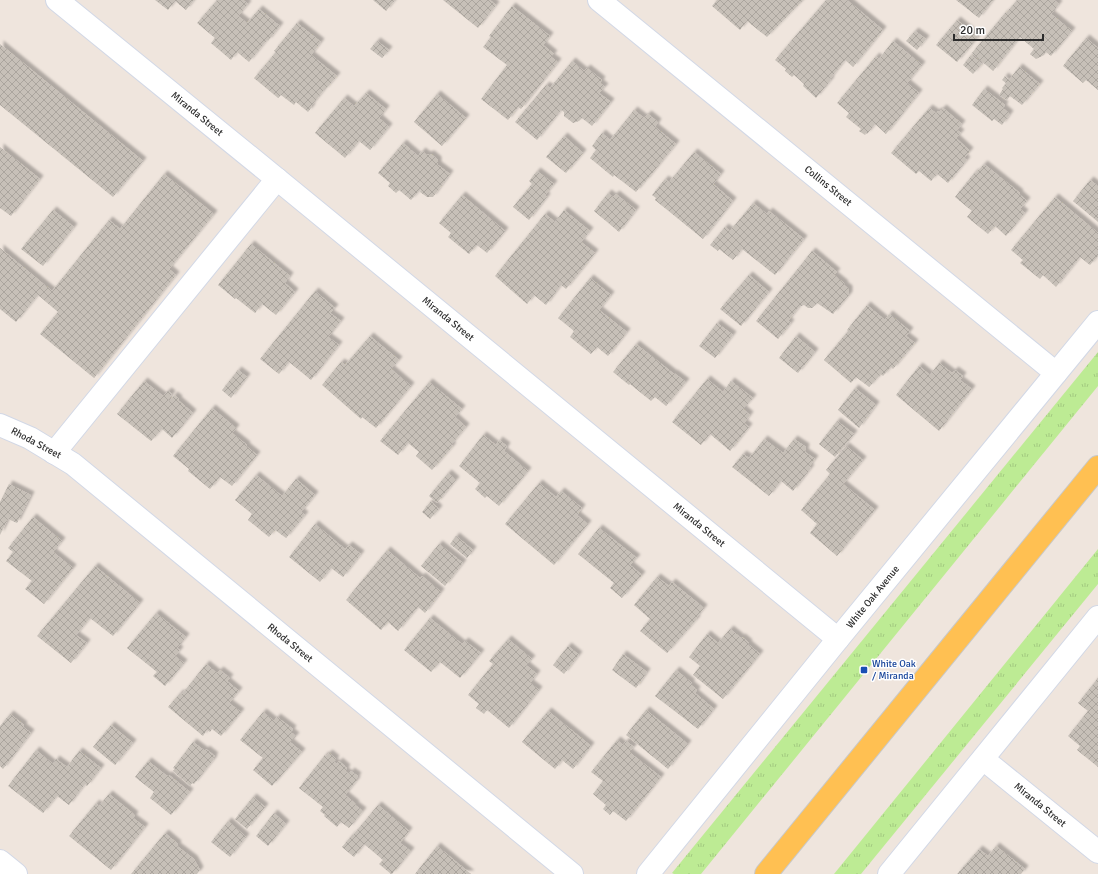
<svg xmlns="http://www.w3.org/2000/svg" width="1098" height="874" font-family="Signika,sans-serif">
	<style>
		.grass { fill: url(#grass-tufts) }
		.building { fill: url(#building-cross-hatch); filter: url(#shadow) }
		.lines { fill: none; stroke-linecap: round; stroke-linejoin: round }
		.minor-casing { stroke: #d2d8e6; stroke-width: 24 }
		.major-casing { stroke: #c8c8c8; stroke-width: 24 }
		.minor { stroke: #fff; stroke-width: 22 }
		.major { stroke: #ffc052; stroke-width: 22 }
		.transit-dot { fill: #1a4fb4; stroke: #fff; stroke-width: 1.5 }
		.labels { text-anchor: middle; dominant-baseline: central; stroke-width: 3; stroke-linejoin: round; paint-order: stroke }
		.street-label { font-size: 10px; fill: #2c2c2c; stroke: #fff }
		.transit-label { font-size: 10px; fill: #164399; stroke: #fff; text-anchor: start }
	</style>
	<defs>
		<pattern id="grass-tufts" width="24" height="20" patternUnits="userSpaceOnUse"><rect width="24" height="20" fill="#bdeb94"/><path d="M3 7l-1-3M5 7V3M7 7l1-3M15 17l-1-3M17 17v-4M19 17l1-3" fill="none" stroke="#a3ca80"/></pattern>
		<pattern id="building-cross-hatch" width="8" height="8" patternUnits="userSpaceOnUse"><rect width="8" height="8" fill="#c7c0b8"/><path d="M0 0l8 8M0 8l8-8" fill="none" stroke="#aba59e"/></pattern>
		<filter id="shadow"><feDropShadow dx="3.5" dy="-3.5" stdDeviation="1" flood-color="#0004"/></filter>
	</defs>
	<rect width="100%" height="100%" fill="#efe5dd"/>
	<g class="grass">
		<polygon points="1098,352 1098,386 701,874 674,874 672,873"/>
		<polygon points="1098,549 1098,584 861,874 834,874"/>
	</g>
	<g class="building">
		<polygon points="155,0 194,0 186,10 175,1 168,10"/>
		<polygon points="217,0 243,0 248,4 238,16 247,23 259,9 280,26 268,41 267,40 249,62 237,52 231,60 211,43 215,38 197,23"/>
		<polygon points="373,0 395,0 386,11"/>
		<polygon points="443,0 490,0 496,5 478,28"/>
		<polygon points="717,0 803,0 767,37 747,21 740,30 712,6"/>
		<polygon points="826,0 847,0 883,30 853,67 845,60 830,79 831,80 816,98 803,86 804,84 794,75 792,77 785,71 786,69 775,60"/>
		<polygon points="956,0 993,0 979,18"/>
		<polygon points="1017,0 1054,0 1059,4 1051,14 1072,31 1051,56 1046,52 1044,55 1036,59 1030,54 1034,49 1020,37 993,71 972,53 1005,13 1006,13"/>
		<polygon points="512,6 550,36 543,45 554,54 551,57 558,62 521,109 518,107 508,120 481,99 507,65 483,47 491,37 489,36"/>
		<polygon points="957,20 978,37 957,62 936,45"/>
		<polygon points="297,23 321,42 311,55 337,76 325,90 324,90 311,106 312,107 308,112 296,102 294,105 281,95 278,98 254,78 276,52 274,51"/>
		<polygon points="915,31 926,39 917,50 906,41"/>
		<polygon points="1086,38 1098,48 1098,90 1086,80 1083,83 1063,66"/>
		<polygon points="377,41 389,50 382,58 370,49"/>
		<polygon points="893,41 922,65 907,83 919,93 886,134 875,124 867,134 866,133 865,135 859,131 861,129 846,117 849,113 837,103 876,56 879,59"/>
		<polygon points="0,44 143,161 113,197 0,105"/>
		<polygon points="971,55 982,64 973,74 963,65"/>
		<polygon points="572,61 584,71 587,68 602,80 600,83 605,87 599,93 611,102 592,126 582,118 579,121 573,123 564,116 564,112 561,110 537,140 515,122 546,85 550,88"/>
		<polygon points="1019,67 1040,84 1022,105 1010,96 1007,100 999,95 1003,89 1002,88 1006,83 1002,80 1005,76 1009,80"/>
		<polygon points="984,89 1005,105 1003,108 1010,114 1002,125 994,119 992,121 972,105"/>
		<polygon points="366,93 386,109 379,118 389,127 370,150 359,141 345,158 315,133 344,98 354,106"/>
		<polygon points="437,94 466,118 442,146 414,122"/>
		<polygon points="929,108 936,113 938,111 939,112 943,108 962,124 957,130 961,133 956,138 970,151 964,158 967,160 948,183 937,174 931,181 919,171 916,174 891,153"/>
		<polygon points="634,110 644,118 648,114 658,122 655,127 676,144 645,182 645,181 636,192 614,175 613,177 590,158 596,150 592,146 602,133 610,140"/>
		<polygon points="564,136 583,153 566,173 546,157"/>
		<polygon points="403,143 418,156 422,151 427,155 431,154 438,160 438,165 450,174 433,197 427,197 420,192 421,189 411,200 399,190 396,193 388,186 390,183 378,173"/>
		<polygon points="0,147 40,179 11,216 0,208"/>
		<polygon points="694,152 721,174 713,184 733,201 703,239 655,200 656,198 652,195 665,179 669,182"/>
		<polygon points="984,164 1020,193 1019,194 1027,201 1020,209 1025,213 1006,236 995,226 988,234 967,217 972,211 955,197 975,172 976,173"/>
		<polygon points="537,171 554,184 545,195 547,197 529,220 513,207 532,184 529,181"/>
		<polygon points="164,174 214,214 169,269 176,275 94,378 40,334 58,312 38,295 16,322 0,309 0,248 52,291 109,220 120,229"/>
		<polygon points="1090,180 1098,186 1098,222 1073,201"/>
		<polygon points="608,193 613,197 616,194 636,210 619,232 594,211"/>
		<polygon points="462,195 505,231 487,253 477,245 469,254 448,237 451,233 439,223"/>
		<polygon points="1055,197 1098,233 1098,256 1090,265 1080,257 1056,287 1043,275 1040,279 1020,263 1023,260 1011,250"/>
		<polygon points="753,203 767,214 769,211 804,239 775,275 742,249 733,260 719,249 718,251 710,245 725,227 730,231"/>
		<polygon points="53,210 74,227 43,266 21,249"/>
		<polygon points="564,210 590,231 581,242 595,253 566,289 561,285 546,305 534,295 527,304 495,276 545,214 555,222"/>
		<polygon points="251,244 290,276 285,283 295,292 276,315 262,304 255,313 236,298 235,299 218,285"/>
		<polygon points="812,251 837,272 834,275 845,284 844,285 849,289 849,295 833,314 817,303 812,308 808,308 804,305 799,307 788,321 791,323 778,339 756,321"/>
		<polygon points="749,275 769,292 741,326 720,309"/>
		<polygon points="590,278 611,295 599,310 627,332 608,356 597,347 591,354 570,337 574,331 558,318"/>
		<polygon points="315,291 335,308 330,313 341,321 328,337 339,345 311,380 289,362 279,374 260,359"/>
		<polygon points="867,305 885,320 889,314 910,331 906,336 915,343 893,369 891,367 883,376 881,374 869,387 856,377 851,383 824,360 848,331 847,330"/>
		<polygon points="717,323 733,335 715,358 699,346"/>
		<polygon points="370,336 399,360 391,369 411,386 376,428 362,417 361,419 322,385 341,362 345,365"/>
		<polygon points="796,336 815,352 798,373 779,358"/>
		<polygon points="636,344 674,374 674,373 686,382 666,406 655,397 651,401 630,384 629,385 613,372"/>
		<polygon points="939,363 952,373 955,370 963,376 960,380 972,389 939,431 896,395 919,366 930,375"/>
		<polygon points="238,370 247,377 231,398 222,390"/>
		<polygon points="707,379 723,392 731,381 753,398 743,409 750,415 744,423 749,427 730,451 710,434 701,445 672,422"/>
		<polygon points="144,381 163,396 168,391 172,394 168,400 169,402 174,395 179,399 178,400 193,413 172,438 162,429 151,441 117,414"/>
		<polygon points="429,382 462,409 455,417 466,427 451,445 453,446 432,470 416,456 419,452 408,443 398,455 380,441"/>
		<polygon points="855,388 876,405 859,428 838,410"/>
		<polygon points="212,408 236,428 232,433 247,445 246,446 257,455 232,486 220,477 210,489 188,471 189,469 173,456"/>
		<polygon points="837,421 854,434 835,457 819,444"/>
		<polygon points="483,435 496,445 499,440 507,446 504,451 528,471 499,506 487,496 485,498 475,489 480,483 459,466"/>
		<polygon points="764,439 783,453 794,439 806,447 805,452 815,459 809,467 811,468 793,491 781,481 769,496 732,467 743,454 749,458"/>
		<polygon points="846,446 863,460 843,484 875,510 837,556 810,533 817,524 801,510 830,474 826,470"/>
		<polygon points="448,473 456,480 437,503 429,496"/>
		<polygon points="256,475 282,496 296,479 315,495 301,512 305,515 286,538 275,530 269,537 248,520 252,514 235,500"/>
		<polygon points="539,483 556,497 561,491 582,508 577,515 588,524 554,565 505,524"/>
		<polygon points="9,484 31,495 17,523 8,519 0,535 0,502"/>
		<polygon points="431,501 439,509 430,519 422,512"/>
		<polygon points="33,517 62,541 53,552 73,568 44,604 25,589 32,581 6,561 13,552 8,548"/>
		<polygon points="315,524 345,549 349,545 361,554 343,577 331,568 320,582 289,557"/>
		<polygon points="599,528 637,558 630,565 642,575 622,598 610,588 614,583 578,554"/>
		<polygon points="456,536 473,550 467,558 450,544"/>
		<polygon points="439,544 463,563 445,586 421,566"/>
		<polygon points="387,550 420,578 422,576 441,592 425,613 418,607 398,631 388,622 381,630 346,600"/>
		<polygon points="95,566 140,603 113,636 90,618 76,635 87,643 71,663 37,636"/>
		<polygon points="657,577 669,586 672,582 704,608 696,618 697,619 667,653 640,631 650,619 634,605"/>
		<polygon points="156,613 186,637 177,648 180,650 175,656 184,663 165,686 153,676 157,672 127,648"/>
		<polygon points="430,618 462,644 465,641 481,653 460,678 440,662 431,672 404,650"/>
		<polygon points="730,629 741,638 742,637 749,643 748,644 760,654 723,699 693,675 700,666 689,657 707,634 718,643"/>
		<polygon points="508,639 532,659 526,665 537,674 530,683 539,690 509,728 487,710 484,714 476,708 479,704 468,695 493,664 489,661"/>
		<polygon points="568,646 579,655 564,674 553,665"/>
		<polygon points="623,654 647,672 636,688 612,670"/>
		<polygon points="206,664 217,673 220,670 230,678 227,681 239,691 229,703 241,712 221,736 212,729 210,732 207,730 203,736 168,707 180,693 182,694"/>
		<polygon points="676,670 692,683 690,684 697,690 695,693 714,709 698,729 655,696"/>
		<polygon points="1098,678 1098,767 1077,750 1080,746 1068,736 1088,711 1078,703"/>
		<polygon points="646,710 688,744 668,769 626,735"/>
		<polygon points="548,711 591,746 573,769 562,760 555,769 522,742"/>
		<polygon points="263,712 274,721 277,717 293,729 291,732 296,736 290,742 302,752 272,786 253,770 263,758 240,740"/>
		<polygon points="10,714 24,725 23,727 31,733 3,769 0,766 0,726"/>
		<polygon points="111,725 133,743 115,765 93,747"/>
		<polygon points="617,740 623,745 626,741 634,747 629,752 661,777 626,821 613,811 610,815 603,809 606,805 593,794 603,781 591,772"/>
		<polygon points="193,742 205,751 206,749 215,756 213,758 214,759 194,784 192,783 190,786 173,771 175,769 173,768"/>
		<polygon points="36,750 53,764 56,759 67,767 79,751 101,768 87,786 85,784 69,805 57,796 43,813 8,786"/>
		<polygon points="329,753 336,759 334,762 337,764 339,761 347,768 345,771 349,774 351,771 358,776 356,779 357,780 345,795 356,804 355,805 363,811 349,828 341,822 337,827 324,816 325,815 320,811 323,807 299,788 325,755 326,756"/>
		<polygon points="148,761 167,776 169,775 190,792 171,815 150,798 154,792 135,777"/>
		<polygon points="109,794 135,815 133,818 145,827 111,870 69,836 96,803 99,806"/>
		<polygon points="253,797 265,807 247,829 235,819"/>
		<polygon points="378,805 409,831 400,843 411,851 392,874 391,874 379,864 383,860 364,844 354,857 342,847 352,835 353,835"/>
		<polygon points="274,813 286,824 268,846 256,836"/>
		<polygon points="228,821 246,837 230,857 211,842"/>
		<polygon points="165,833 178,844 177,846 194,859 200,870 197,874 131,874"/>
		<polygon points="437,846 471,874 415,874"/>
		<polygon points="996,846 1025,869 1021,874 957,874 979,849 988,856"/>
	</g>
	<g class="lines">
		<defs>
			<g id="minor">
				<polyline points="57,0 277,179 838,639"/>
				<polyline points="599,0 1056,373"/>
				<polyline points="0,425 30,438 73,464 572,874"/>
				<polyline points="54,453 277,179"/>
				<polyline points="983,759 1098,852"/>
				<polyline points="0,861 16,874"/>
				<polyline points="648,874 838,639 1098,322"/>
				<polyline points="889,874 1098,617"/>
			</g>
			<polyline id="major" points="766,874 1098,467"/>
		</defs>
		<use href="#minor" class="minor-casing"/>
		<use href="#major" class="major-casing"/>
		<use href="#minor" class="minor"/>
		<use href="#major" class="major"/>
	</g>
	<rect class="transit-dot" x="860" y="666" width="8" height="8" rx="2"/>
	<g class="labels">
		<g class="street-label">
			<text transform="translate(197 114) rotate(39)">Miranda Street</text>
			<text transform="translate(828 186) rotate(39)">Collins Street</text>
			<text transform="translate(448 319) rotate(39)">Miranda Street</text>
			<text transform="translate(36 443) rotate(28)">Rhoda Street</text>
			<text transform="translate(699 525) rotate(39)">Miranda Street</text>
			<text transform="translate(873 597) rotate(-51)">White Oak Avenue</text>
			<text transform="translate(290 643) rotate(39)">Rhoda Street</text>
			<text transform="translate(1040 805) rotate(39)">Miranda Street</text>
		</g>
		<g class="transit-label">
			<text x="872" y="664">White Oak<tspan x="872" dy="12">/ Miranda</tspan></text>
		</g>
	</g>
	<path d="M954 34v6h89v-6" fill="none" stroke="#2c2c2c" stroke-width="2"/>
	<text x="960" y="34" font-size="12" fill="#2c2c2c" stroke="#ffffff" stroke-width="3" paint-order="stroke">20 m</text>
</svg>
